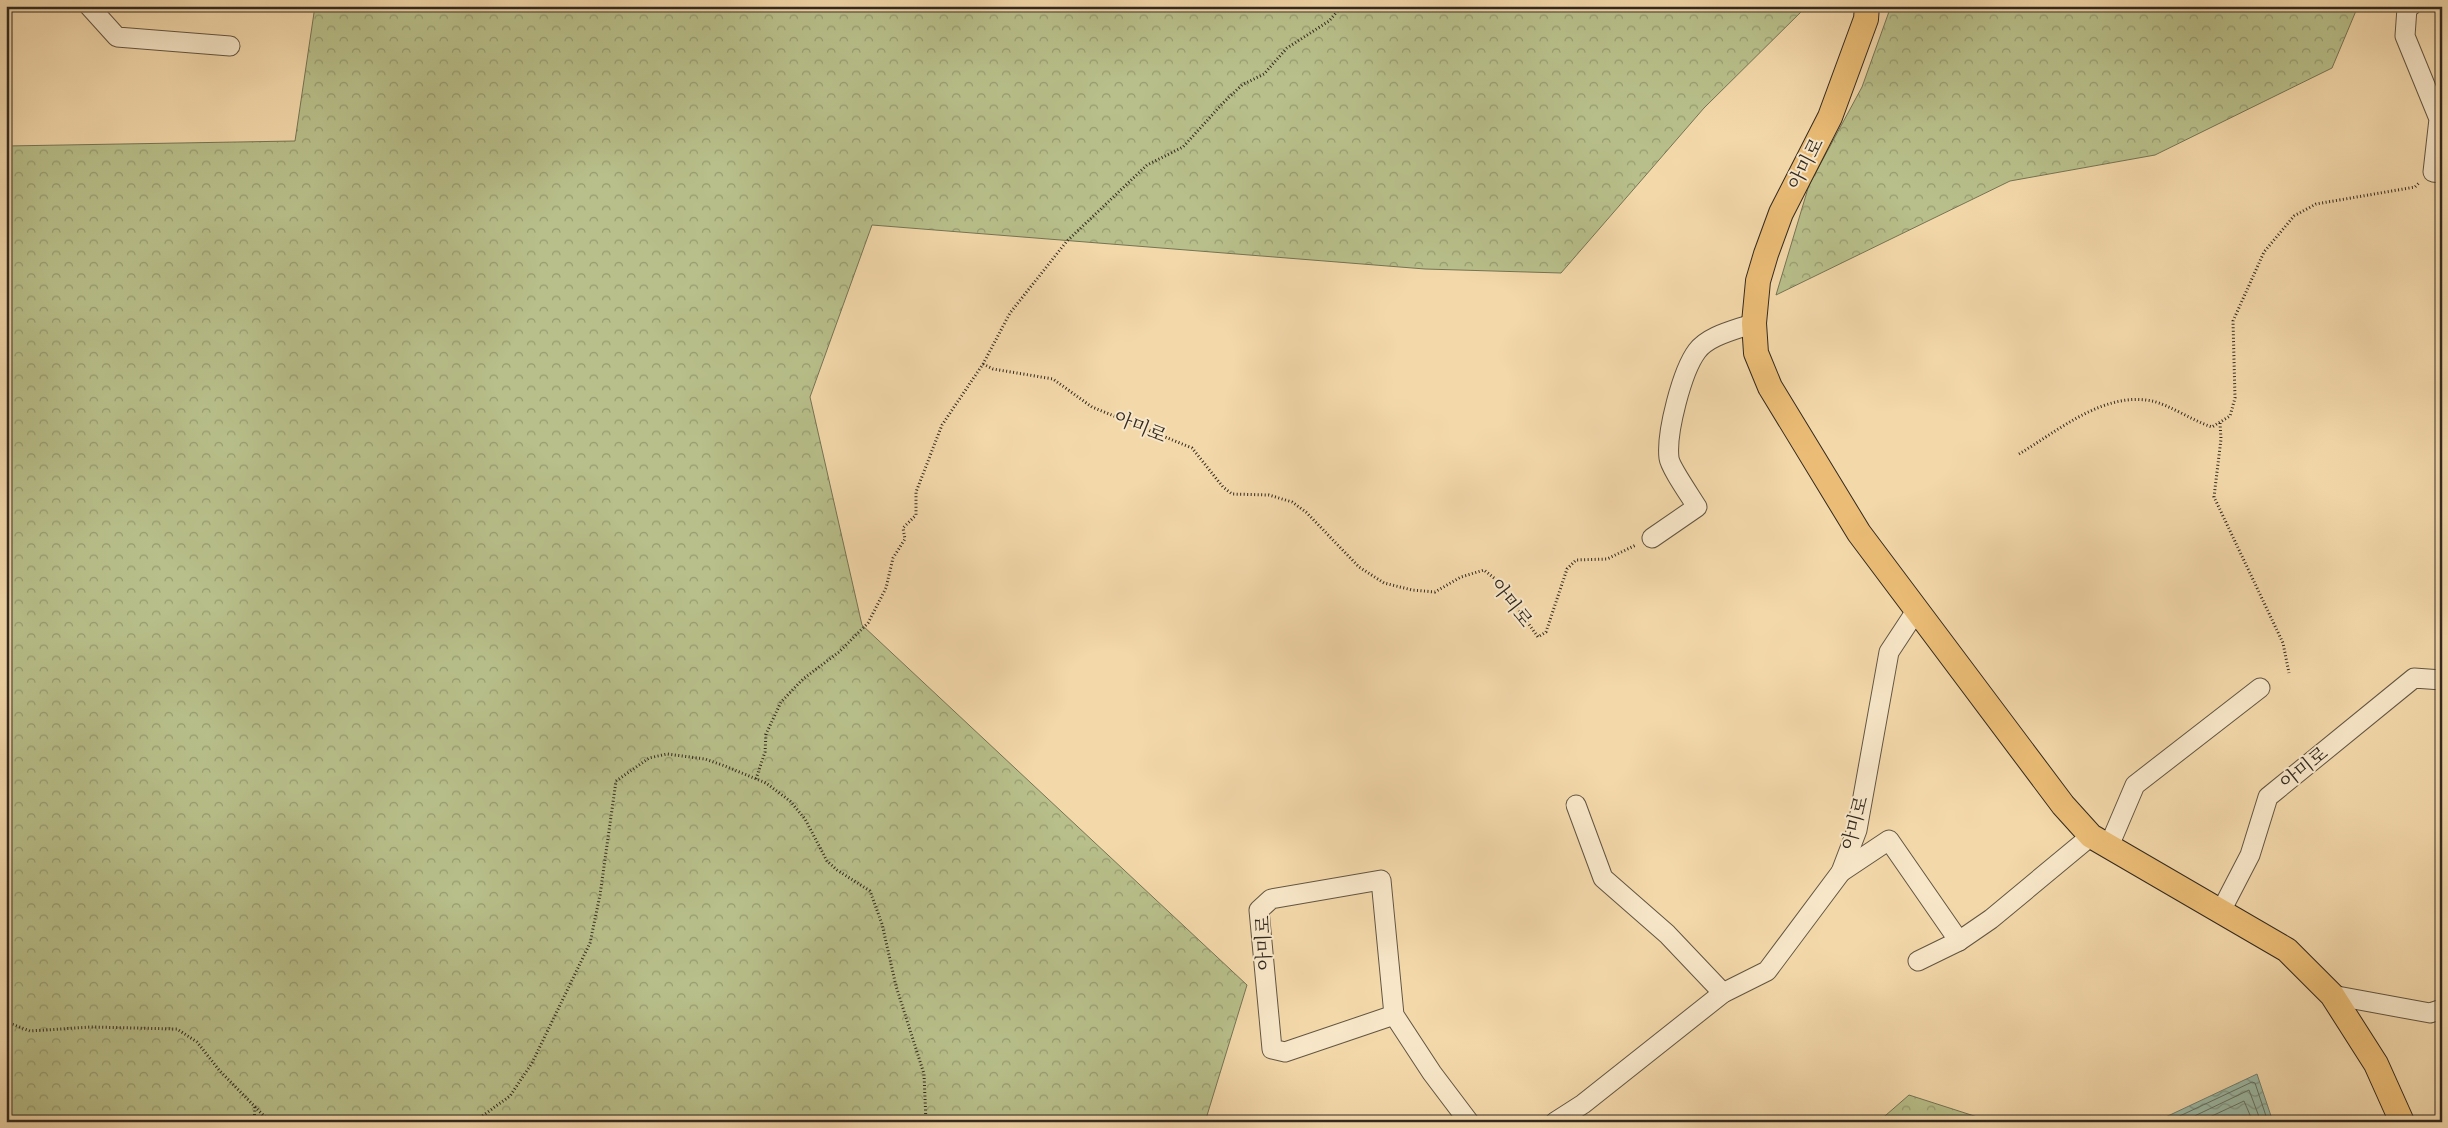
<svg xmlns="http://www.w3.org/2000/svg" width="2448" height="1128" font-family="'Libre Bodoni','Noto Serif KR',serif">
	<style>
		.forest { fill: url(#forest-crowns); stroke: #757455 }
		.water { fill: url(#water-waves); stroke: #728070 }
		.lines { fill: none; stroke-linecap: round; stroke-linejoin: round }
		.shore { stroke: #677263; stroke-width: 1 }
		.minor-casing { stroke: #625542; stroke-width: 21 }
		.major-casing { stroke: #322920; stroke-width: 26 }
		.path { stroke: #322920; stroke-width: 3; stroke-dasharray: 1 2.5; stroke-linecap: butt }
		.minor { stroke: #f7e6c8; stroke-width: 19 }
		.major { stroke: #eabc75; stroke-width: 24 }
		.labels { text-anchor: middle; dominant-baseline: central; stroke-width: 4; stroke-linejoin: round; paint-order: stroke }
		.street-label { font-size: 19px; fill: #322920; stroke: #f7e6c8 }
	</style>
	<defs>
		<pattern id="forest-crowns" width="20" height="18" patternUnits="userSpaceOnUse" patternTransform="scale(1.25)"><rect width="20" height="18" fill="#b8bf8a"/><path d="M2 6a3 3 0 1 1 6 0M12 15a3 3 0 1 1 6 0" fill="none" stroke="#969b70"/></pattern>
		<pattern id="water-waves" width="16" height="10" patternUnits="userSpaceOnUse" patternTransform="scale(1.25)"><rect width="16" height="10" fill="#9cbaa6"/><path d="M0 5q4-4 8 0t8 0" fill="none" stroke="#809787"/></pattern>
	</defs>
	<rect width="100%" height="100%" fill="#f3d8aa"/>
	<filter id="stains"><feTurbulence type="fractalNoise" baseFrequency=".004" numOctaves="4"/><feColorMatrix values="0 0 0 0 .2 0 0 0 0 .09 0 0 0 0 .02 0 0 0 .5 -.17"/></filter>
	<radialGradient id="worn" r=".72"><stop offset=".6" stop-color="#630" stop-opacity="0"/><stop offset="1" stop-color="#630" stop-opacity=".3"/></radialGradient>
	<g class="forest">
		<polygon points="315,6 1807,6 1704,108 1561,273 1425,269 872,225 810,397 862,625 1247,985 1205,1122 6,1122 6,146 295,141"/>
		<polygon points="1891,6 2358,6 2332,68 2155,155 2010,181 1776,295 1809,185 1862,87"/>
		<polygon points="1909,1095 1993,1122 1878,1122"/>
	</g>
	<polygon class="water" points="2257,1074 2273,1122 2155,1122"/>
	<g class="lines">
		<g class="shore">
			<polyline points="2167,1122 2252,1082 2255,1083 2268,1122"/>
			<polyline points="2182,1122 2249,1090 2261,1122"/>
			<polyline points="2199,1122 2244,1101 2253,1122"/>
		</g>
		<defs>
			<g id="minor">
				<polyline points="89,6 117,37 230,46"/>
				<polyline points="2411,6 2407,8 2405,36 2439,119 2433,172 2442,173"/>
				<path d="M 1652,538 L 1697,507 C 1691,497 1670,467 1669,458 C 1666,433 1682,371 1697,351 C 1709,335 1736,330 1754,323"/>
				<polyline points="1576,805 1603,878 1667,934 1723,993"/>
				<polyline points="2109,846 2135,785 2260,688"/>
				<polyline points="1841,872 1889,840 1959,941"/>
				<polyline points="2221,911 2250,855 2268,797 2414,678 2442,680"/>
				<polyline points="1918,961 1959,941 1991,919 2091,836"/>
				<polyline points="2332,995 2430,1013 2442,1009"/>
				<polyline points="1394,1015 1285,1052 1272,1049 1259,910 1271,899 1381,880 1394,1015 1432,1073 1469,1122"/>
				<polyline points="1555,1122 1583,1104 1723,993 1767,971 1841,872 1857,830 1889,652 1916,611"/>
			</g>
			<polyline id="major" points="1867,6 1866,19 1830,117 1781,213 1766,254 1758,281 1754,323 1756,353 1770,387 1859,533 2063,805 2091,836 2287,950 2332,995 2376,1064 2402,1122"/>
		</defs>
		<use href="#minor" class="minor-casing"/>
		<use href="#major" class="major-casing"/>
		<g class="path">
			<polyline points="983,364 993,369 1053,379 1092,407 1192,448 1223,487 1232,494 1269,495 1292,502 1306,512 1359,567 1384,583 1412,590 1435,592 1461,577 1484,570 1499,582 1538,637 1546,632 1567,569 1576,560 1607,559 1636,545"/>
			<polyline points="2220,423 2221,439 2214,497 2283,643 2289,673"/>
			<path d="M 2019,454 C 2058,431 2104,391 2152,401 C 2170,405 2193,421 2212,427 L 2230,416 L 2235,398 L 2233,321 L 2264,252 L 2294,216 L 2316,204 L 2415,187 L 2419,183"/>
			<polyline points="756,779 765,752 766,734 781,702 803,679 839,652 868,623 886,588 893,558 905,539 903,528 916,515 916,492 942,425 983,364 1010,313 1067,241 1147,165 1183,147 1223,103 1242,85 1264,74 1287,48 1329,21 1342,6"/>
			<polyline points="6,1022 30,1031 91,1027 177,1029 197,1042 219,1070 265,1117 275,1122"/>
			<polyline points="254,1122 255,1107"/>
			<polyline points="474,1122 510,1096 532,1063 590,943 600,895 616,781 649,758 667,754 705,759 725,766 766,783 790,801 805,819 827,861 837,870 870,891 882,924 896,986 924,1074 926,1122"/>
		</g>
		<use href="#minor" class="minor"/>
		<use href="#major" class="major"/>
	</g>
	<g class="labels">
		<g class="street-label">
			<text transform="translate(1806 164) rotate(-63)">아미로</text>
			<text transform="translate(1140 427) rotate(22)">아미로</text>
			<text transform="translate(1511 603) rotate(52)">아미로</text>
			<text transform="translate(2304 768) rotate(-39)">아미로</text>
			<text transform="translate(1855 823) rotate(-75)">아미로</text>
			<text transform="translate(1264 943) rotate(-92)">아미로</text>
		</g>
	</g>
	<rect width="2448" height="1128" fill="none" stroke="#f3d8aa" stroke-width="25"/>
	<rect x="8" y="8" width="2433" height="1113" fill="none" stroke="#322920" stroke-width="2.5"/>
	<rect x="12" y="12" width="2423" height="1103" fill="none" stroke="#322920"/>
	<rect width="100%" height="100%" filter="url(#stains)"/>
	<rect width="100%" height="100%" fill="url(#worn)"/>
</svg>
